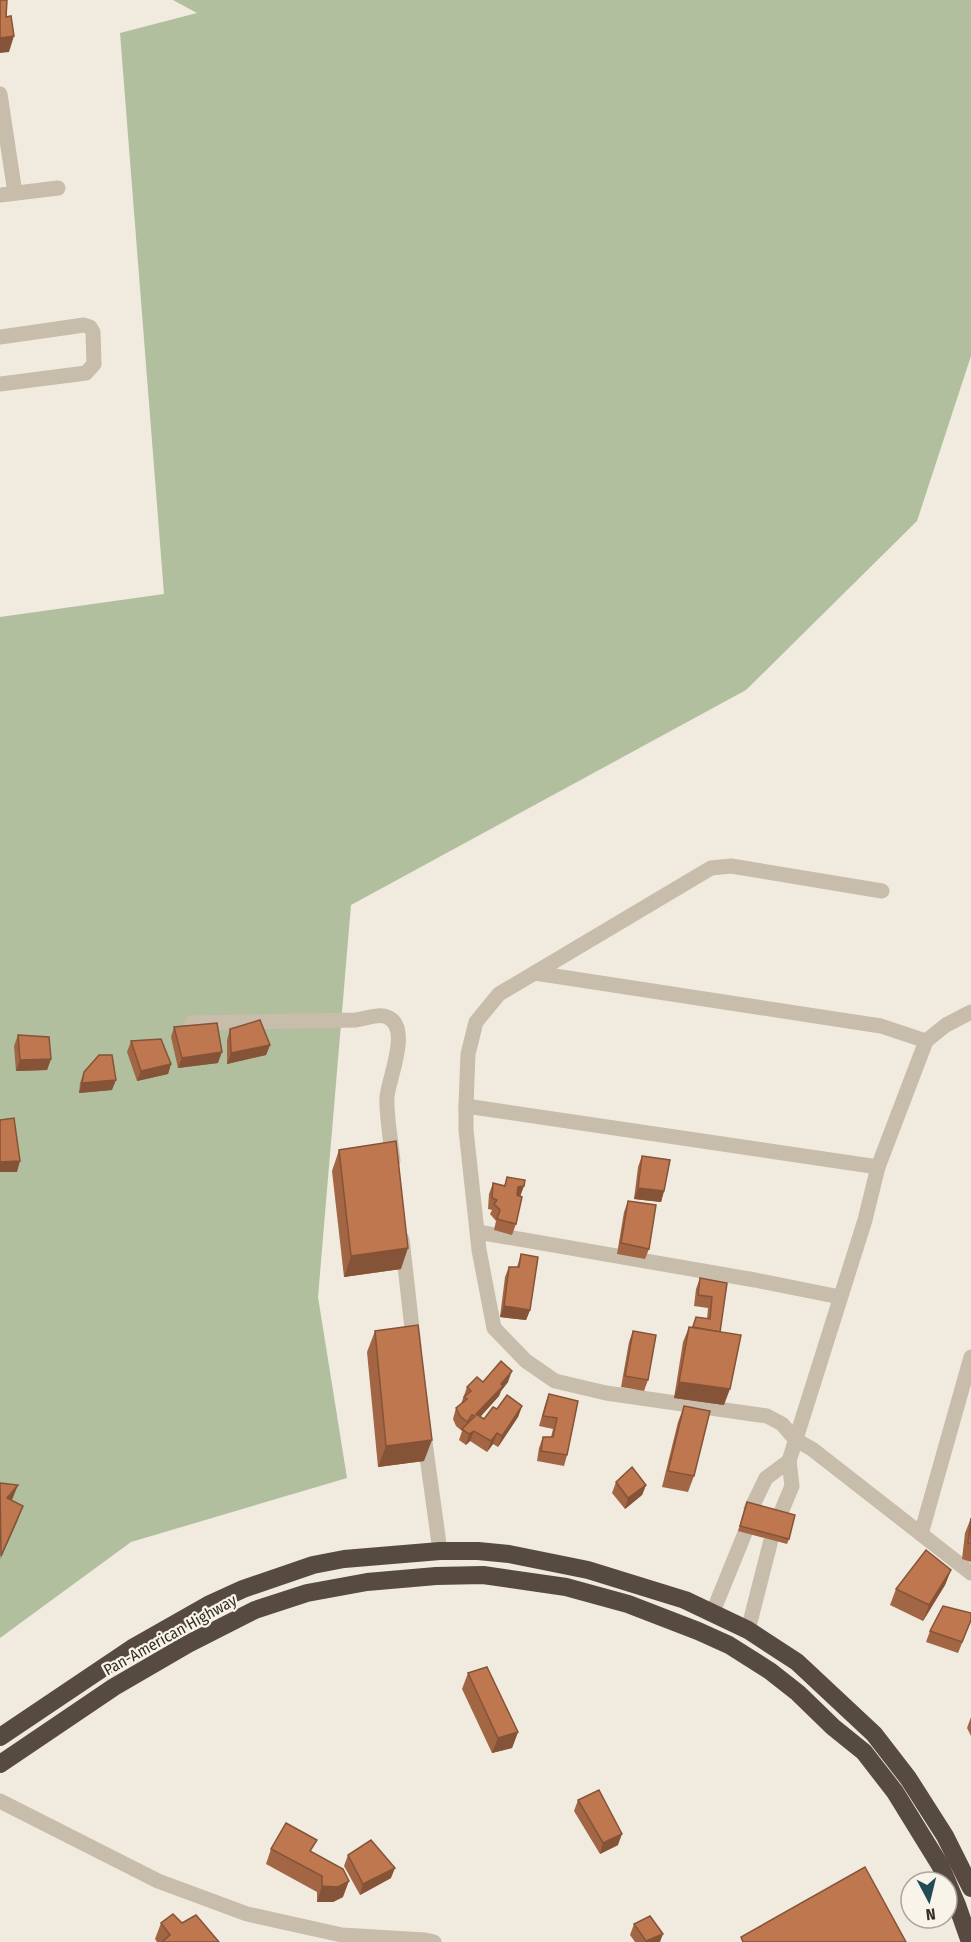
<svg xmlns="http://www.w3.org/2000/svg" width="971" height="1942" font-family="'Fira Sans Condensed',sans-serif">
	<style>
		.green { fill: #b1bf9f }
		.lines { fill: none; stroke-linecap: round; stroke-linejoin: round }
		.street { stroke: #c8bcab; stroke-width: 15 }
		.highway { stroke: #574a41; stroke-width: 18 }
		.wall { fill: #a36644 }
		.shaded-wall { fill: #855337 }
		.building { fill: #be774f; stroke: #855337; stroke-width: 1.5 }
		.labels { text-anchor: middle; dominant-baseline: central; stroke-width: 4.5; stroke-linejoin: round; paint-order: stroke }
		.street-label { font-size: 16px; fill: #362f29; stroke: #f9f4ea }
	</style>
	<rect width="100%" height="100%" fill="#f1eade"/>
	<polygon class="green" points="173,0 971,0 971,356 917,521 746,690 351,905 318,1297 347,1478 131,1542 0,1638 0,617 164,594 120,33 197,13"/>
	<g class="lines">
		<g class="street">
			<polyline points="0,94 15,193"/>
			<polyline points="0,195 58,188"/>
			<polyline points="0,337 84,325 90,327 93,332 94,364 86,373 0,384"/>
			<polyline points="882,891 731,866 711,868 499,994 476,1022 468,1054 466,1106 466,1130 479,1250 494,1328 526,1361 555,1381 606,1393 767,1416 782,1424 796,1440 812,1449 971,1573"/>
			<polyline points="535,973 881,1026 926,1041"/>
			<path d="M 192,1023 L 356,1020 C 364,1019 377,1014 384,1016 C 414,1023 388,1079 387,1097 C 386,1113 391,1143 393,1161"/>
			<polyline points="466,1106 878,1167"/>
			<polyline points="478,1232 755,1280 840,1297"/>
			<polyline points="402,1239 414,1346"/>
			<polyline points="424,1435 440,1551"/>
			<polyline points="751,1509 766,1478 789,1461"/>
			<polyline points="779,1517 792,1486 789,1461 865,1220 878,1167 926,1041 946,1025 971,1012"/>
			<polyline points="921,1534 971,1357"/>
			<polyline points="712,1614 745,1533"/>
			<polyline points="748,1630 771,1540"/>
			<polyline points="0,1801 158,1881 247,1914 342,1935 425,1940 434,1942"/>
		</g>
		<g class="highway">
			<polyline points="0,1737 134,1647 208,1605 243,1589 313,1565 344,1559 440,1551 478,1551 509,1554 588,1570 685,1600 748,1630 797,1662 874,1734 908,1778 945,1836 971,1888"/>
			<polyline points="0,1764 114,1687 188,1644 255,1610 307,1593 367,1582 436,1576 483,1575 566,1587 628,1604 698,1631 729,1645 770,1671 798,1693 833,1727 864,1752 895,1792 940,1865 957,1905 970,1942"/>
		</g>
	</g>
	<g class="wall">
		<polygon points="174,1027 218,1063 178,1068 171,1037"/>
		<polygon points="230,1029 270,1045 266,1055 227,1064 227,1040"/>
		<polygon points="18,1035 51,1059 47,1070 16,1071 14,1046"/>
		<polygon points="131,1041 171,1064 168,1074 137,1081 127,1052"/>
		<polygon points="84,1072 112,1090 79,1093 80,1083"/>
		<polygon points="339,1150 401,1269 344,1277 332,1171"/>
		<polygon points="642,1156 664,1191 661,1202 634,1199 638,1167"/>
		<polygon points="507,1177 521,1196 516,1224 512,1235 494,1230 496,1221 490,1214 492,1210 488,1209 489,1194 493,1183 504,1186"/>
		<polygon points="628,1201 649,1249 645,1259 617,1254 624,1212"/>
		<polygon points="521,1254 530,1310 526,1320 500,1317 505,1277 509,1267 517,1267"/>
		<polygon points="700,1278 727,1283 720,1332 724,1405 674,1398 683,1342 689,1327 692,1327 696,1317 707,1319 708,1308 694,1306 696,1289"/>
		<polygon points="375,1331 424,1461 378,1467 367,1352"/>
		<polygon points="633,1331 648,1380 644,1391 621,1387 629,1342"/>
		<polygon points="483,1382 508,1382 501,1391 499,1396 480,1417 484,1419 497,1409 522,1406 518,1417 498,1447 493,1444 487,1452 470,1441 466,1445 459,1440 462,1431 456,1426 453,1419 456,1408 461,1404 467,1387"/>
		<polygon points="549,1394 578,1401 567,1455 564,1466 537,1461 539,1448 543,1437 551,1437 553,1429 539,1426 545,1405"/>
		<polygon points="684,1406 694,1476 688,1492 662,1487 678,1422"/>
		<polygon points="616,1482 646,1485 642,1495 625,1509 612,1493"/>
		<polygon points="745,1507 789,1539 787,1544 738,1531"/>
		<polygon points="971,1518 971,1562 962,1559 965,1533"/>
		<polygon points="951,1570 945,1585 923,1621 890,1605 896,1589"/>
		<polygon points="971,1621 958,1653 926,1642 930,1631"/>
		<polygon points="468,1673 518,1732 512,1748 492,1753 462,1689"/>
		<polygon points="971,1717 971,1736 967,1728"/>
		<polygon points="578,1800 618,1845 600,1854 574,1811"/>
		<polygon points="271,1849 312,1852 343,1897 333,1902 317,1902 317,1892 266,1864"/>
		<polygon points="348,1855 391,1878 360,1895 344,1866"/>
		<polygon points="161,1923 182,1923 219,1942 157,1942 155,1939"/>
		<polygon points="634,1924 660,1942 635,1942 630,1935"/>
	</g>
	<g class="shaded-wall">
		<polygon points="14,36 9,52 0,53 0,38"/>
		<polygon points="270,1045 266,1055 227,1064 231,1053"/>
		<polygon points="222,1052 218,1063 178,1068 182,1058"/>
		<polygon points="51,1059 47,1070 16,1071 20,1060"/>
		<polygon points="171,1064 168,1074 137,1081 141,1071"/>
		<polygon points="116,1080 112,1090 79,1093 82,1083"/>
		<polygon points="20,1161 17,1172 0,1172 0,1162"/>
		<polygon points="524,1186 520,1197 514,1197 518,1187"/>
		<polygon points="638,1188 664,1191 661,1202 634,1199"/>
		<polygon points="408,1248 401,1269 344,1277 351,1256"/>
		<polygon points="504,1306 530,1310 526,1320 500,1317"/>
		<polygon points="512,1371 508,1382 501,1391 499,1396 473,1425 476,1414"/>
		<polygon points="679,1382 730,1389 724,1405 674,1398"/>
		<polygon points="522,1406 518,1417 498,1447 502,1436"/>
		<polygon points="474,1431 470,1441 466,1445 469,1434"/>
		<polygon points="497,1433 493,1444 487,1452 491,1441"/>
		<polygon points="432,1440 424,1461 378,1467 386,1446"/>
		<polygon points="18,1485 12,1500 7,1498"/>
		<polygon points="646,1485 642,1495 625,1509 628,1498"/>
		<polygon points="23,1506 17,1522 0,1560 1,1556"/>
		<polygon points="951,1570 945,1585 923,1621 929,1605"/>
		<polygon points="518,1732 512,1748 492,1753 498,1738"/>
		<polygon points="622,1834 618,1845 600,1854 603,1843"/>
		<polygon points="395,1868 391,1878 360,1895 363,1884"/>
		<polygon points="349,1881 343,1897 333,1902 317,1902 322,1886"/>
		<polygon points="663,1934 660,1942 645,1942 646,1941"/>
	</g>
	<g class="building">
		<polygon points="0,0 7,0 6,17 11,16 14,36 0,38"/>
		<polygon points="260,1020 270,1045 231,1053 230,1029"/>
		<polygon points="217,1023 222,1052 182,1058 174,1027"/>
		<polygon points="18,1035 49,1037 51,1059 20,1060"/>
		<polygon points="161,1039 171,1064 141,1071 131,1041"/>
		<polygon points="99,1055 112,1055 116,1080 82,1083 84,1072"/>
		<polygon points="14,1118 20,1161 0,1162 0,1120"/>
		<polygon points="396,1141 408,1248 351,1256 339,1150"/>
		<polygon points="642,1156 670,1160 664,1191 638,1188"/>
		<polygon points="507,1177 525,1180 524,1186 518,1187 517,1195 522,1197 516,1224 497,1219 500,1210 494,1204 497,1200 492,1198 493,1183 505,1186"/>
		<polygon points="628,1201 656,1205 649,1249 621,1243"/>
		<polygon points="521,1254 538,1257 530,1310 504,1306 509,1267 519,1267"/>
		<polygon points="700,1278 727,1283 720,1332 693,1327 696,1317 710,1319 712,1297 698,1295"/>
		<polygon points="418,1325 432,1440 386,1446 375,1331"/>
		<polygon points="689,1327 741,1335 730,1389 679,1382"/>
		<polygon points="633,1331 656,1335 648,1380 625,1376"/>
		<polygon points="501,1361 512,1371 501,1384 503,1386 476,1414 484,1419 493,1407 497,1409 507,1395 522,1406 502,1436 497,1433 491,1441 474,1431 469,1434 462,1429 475,1416 472,1415 467,1422 460,1416 456,1408 467,1399 464,1397 471,1391 467,1387 477,1377 483,1382"/>
		<polygon points="549,1394 578,1401 567,1455 541,1451 543,1437 553,1437 557,1418 543,1416"/>
		<polygon points="684,1406 710,1411 694,1476 668,1471"/>
		<polygon points="632,1467 646,1485 628,1498 616,1482"/>
		<polygon points="0,1483 18,1485 7,1498 23,1506 1,1556"/>
		<polygon points="747,1502 795,1515 789,1539 740,1526"/>
		<polygon points="971,1518 971,1544 968,1543"/>
		<polygon points="926,1550 951,1570 929,1605 896,1589"/>
		<polygon points="943,1606 971,1613 971,1620 962,1642 930,1631"/>
		<polygon points="487,1667 518,1732 498,1738 468,1673"/>
		<polygon points="599,1790 622,1834 603,1843 578,1800"/>
		<polygon points="286,1823 317,1840 310,1851 343,1869 349,1881 338,1887 322,1886 322,1876 271,1849"/>
		<polygon points="371,1840 395,1868 363,1884 348,1855"/>
		<polygon points="865,1867 906,1942 743,1942 741,1937"/>
		<polygon points="173,1914 182,1923 196,1915 219,1942 162,1942 170,1935 161,1923"/>
		<polygon points="650,1916 663,1934 646,1941 634,1924"/>
	</g>
	<g class="labels">
		<g class="street-label">
			<text transform="translate(170 1635) rotate(-29)">Pan-American Highway</text>
		</g>
	</g>
	<g transform="translate(929 1900) rotate(173)"><circle r="28" fill="#f9f4ea" stroke="#aba59d" stroke-width="1.5"/>
	<path d="M0-4.5L10 22L0 15L-10 22Z" fill="#224c55"/>
	<text y="-9" font-size="16" font-weight="bold" text-anchor="middle" fill="#362f29">N</text>
	</g>
</svg>
